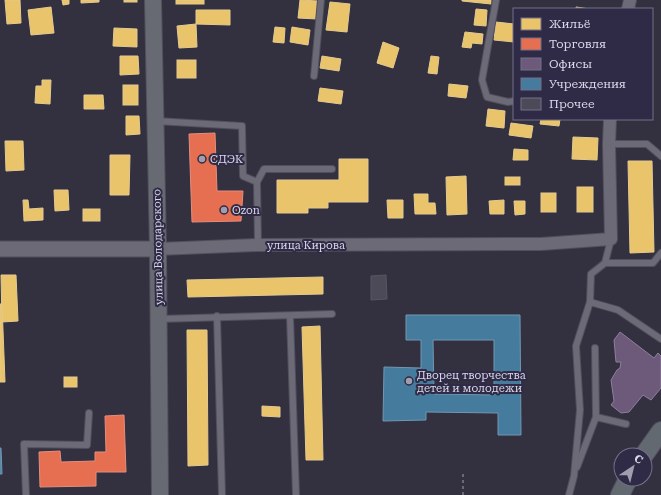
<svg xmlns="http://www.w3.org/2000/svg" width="661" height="495" font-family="'Roboto Serif',serif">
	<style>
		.homes { fill: #e9c46a; stroke: #e4ca90 }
		.shops { fill: #e76f51; stroke: #e38e7f }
		.offices { fill: #6d597a; stroke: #8e7f9c }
		.public { fill: #457b9d; stroke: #7297b4; fill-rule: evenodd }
		.building { fill: #4c4a56; stroke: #575663 }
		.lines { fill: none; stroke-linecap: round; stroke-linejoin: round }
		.service-casing { stroke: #514f5d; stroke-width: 8 }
		.minor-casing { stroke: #514f5d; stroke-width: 14 }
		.tertiary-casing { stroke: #514f5d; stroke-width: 17 }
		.secondary-casing { stroke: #514f5d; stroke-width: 18 }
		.primary-casing { stroke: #514f5d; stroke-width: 20 }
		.path { stroke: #6a6974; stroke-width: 2; stroke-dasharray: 3 3; stroke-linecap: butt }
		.service { stroke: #6b6a76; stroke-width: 6 }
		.minor { stroke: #6b6a76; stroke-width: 12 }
		.tertiary { stroke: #6b6a76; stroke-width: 15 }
		.secondary { stroke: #686a73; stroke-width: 16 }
		.primary { stroke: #636970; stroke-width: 18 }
		.poi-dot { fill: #a09eae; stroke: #2f2b46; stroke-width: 1.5 }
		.labels { text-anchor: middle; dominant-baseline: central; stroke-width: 4; stroke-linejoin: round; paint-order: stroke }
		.poi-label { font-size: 11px; fill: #dad8ea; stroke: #2f2b46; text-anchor: start }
		.street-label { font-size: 11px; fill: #dad8ea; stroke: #2f2b46 }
	</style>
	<rect width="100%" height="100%" fill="#333140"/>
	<g class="homes">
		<polygon points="5,0 20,0 21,23 7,24"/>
		<polygon points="62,0 69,0 69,4 63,5"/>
		<polygon points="81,0 99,0 99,2 81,3"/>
		<rect x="124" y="0" width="13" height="2"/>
		<rect x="176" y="0" width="28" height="4"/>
		<polygon points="300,0 318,1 317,19 298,18"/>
		<polygon points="462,0 491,0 491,4 462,1"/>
		<polygon points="330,2 350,4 347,32 326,30"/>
		<polygon points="51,7 54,33 31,35 28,10"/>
		<polygon points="576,7 590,9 576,9"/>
		<polygon points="476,9 487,10 486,26 474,25"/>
		<polygon points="196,10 230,10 230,25 196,24"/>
		<polygon points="496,22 514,24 514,42 494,40"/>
		<polygon points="196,24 197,47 179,48 177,26"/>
		<polygon points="275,27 285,28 284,43 273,42"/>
		<polygon points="292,27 310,30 308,45 290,42"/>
		<polygon points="114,28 137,29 137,47 113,46"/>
		<polygon points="465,32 483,34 482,44 472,43 471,48 462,47"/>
		<polygon points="383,42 399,48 393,68 377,63"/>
		<polygon points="120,56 138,56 139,74 120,75"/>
		<polygon points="322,56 341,59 339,71 320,68"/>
		<polygon points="431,56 439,57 437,74 428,73"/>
		<rect x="177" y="60" width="19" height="18"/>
		<polygon points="42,80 51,80 50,104 35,103 36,86 42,86"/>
		<polygon points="449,84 468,86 466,98 448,96"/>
		<rect x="123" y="85" width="15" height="20"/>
		<polygon points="320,88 343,91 341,104 318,101"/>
		<polygon points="84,95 103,95 104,109 84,109"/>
		<polygon points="488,109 505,111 504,128 486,126"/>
		<polygon points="126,116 139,116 140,134 126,135"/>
		<polygon points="541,119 560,119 559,126 540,124"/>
		<polygon points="511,123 533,126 531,138 509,135"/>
		<polygon points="573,137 598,138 597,160 572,159"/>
		<polygon points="5,141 23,141 24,170 6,171"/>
		<polygon points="514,149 528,150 528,160 513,160"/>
		<polygon points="110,155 130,155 129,195 110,195"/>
		<polygon points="339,159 368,159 368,202 328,202 328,208 308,208 308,213 277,213 277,180 339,180"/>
		<polygon points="628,161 652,161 654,252 630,253"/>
		<polygon points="466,176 467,214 447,215 446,177"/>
		<rect x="505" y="177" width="15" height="8"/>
		<rect x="577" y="187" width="16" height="25"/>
		<polygon points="54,190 68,190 69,210 55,211"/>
		<rect x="541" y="193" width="15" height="19"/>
		<polygon points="414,194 428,194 428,203 435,203 436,214 415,214"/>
		<polygon points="23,200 28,200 29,209 43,208 43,220 24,221"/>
		<polygon points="387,200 403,200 403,218 388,218"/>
		<polygon points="504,200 504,214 490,214 489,201"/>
		<polygon points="514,201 525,201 525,214 515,215"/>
		<rect x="83" y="209" width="17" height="12"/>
		<polygon points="1,275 16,275 18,321 2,322"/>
		<polygon points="323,277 323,294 188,297 187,280"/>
		<polygon points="0,304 2,304 5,382 0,382"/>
		<polygon points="320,326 323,460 306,460 302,327"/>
		<polygon points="187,330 207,330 208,465 188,466"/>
		<rect x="64" y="377" width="13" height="10"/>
		<polygon points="262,406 280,407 280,417 262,416"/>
	</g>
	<g class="shops">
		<polygon points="215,133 217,191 243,191 241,221 192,222 189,134"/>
		<polygon points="124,415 126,472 96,472 96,486 40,487 39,452 60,451 61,462 95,461 95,452 106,452 105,416"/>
	</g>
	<polygon class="offices" points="620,332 654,358 658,353 661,356 661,388 651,400 643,395 629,412 621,413 611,405 614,401 611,380 617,370 620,368 621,362 616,362 614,340"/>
	<g class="public">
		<path d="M 406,315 L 520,315 L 521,435 L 498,435 L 498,413 L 426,412 L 426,420 L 383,421 L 384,367 L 421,368 L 421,340 L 406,340 ZM 433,340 L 494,340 L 494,395 L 434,394 Z"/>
		<polygon points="0,448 1,448 2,474 0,474"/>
	</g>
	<polygon class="building" points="386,275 387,299 371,300 371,276"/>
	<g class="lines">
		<defs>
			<g id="service">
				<polyline points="496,0 482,80 487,97 508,102 514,101"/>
				<polyline points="314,76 321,0"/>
				<polyline points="156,121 242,126 243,176 257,182 258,245"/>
				<polyline points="609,144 647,144 661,156"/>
				<polyline points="257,182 264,169 332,169"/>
				<polyline points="605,263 653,263 661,253"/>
				<polyline points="590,302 618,310 661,339"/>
				<polyline points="217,316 222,495"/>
				<polyline points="290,316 296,495"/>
				<path d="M 159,319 C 217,317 274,316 332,314"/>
				<polyline points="595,348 596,417"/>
				<polyline points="577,467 596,417 626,424"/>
				<polyline points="26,495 24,444 87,445 89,413"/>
				<polyline points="569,495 574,476 580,410 576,346 590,302 591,274 605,263 611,239"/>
			</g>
			<g id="minor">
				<polyline points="628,9 630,0"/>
				<polyline points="158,249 258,245 541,244 611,239 609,144 610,119"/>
			</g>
			<polyline id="tertiary" points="0,249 158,249"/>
			<polyline id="secondary" points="153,0 158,249 160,495"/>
			<g id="primary">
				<polyline points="644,455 661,431"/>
				<polyline points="620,495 628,479"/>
			</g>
		</defs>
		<use href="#service" class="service-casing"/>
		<use href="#minor" class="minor-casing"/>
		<use href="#tertiary" class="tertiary-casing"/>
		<use href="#secondary" class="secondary-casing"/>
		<use href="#primary" class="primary-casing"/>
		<polyline class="path" points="463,495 463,474"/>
		<use href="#service" class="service"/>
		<use href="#minor" class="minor"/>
		<use href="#tertiary" class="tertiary"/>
		<use href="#secondary" class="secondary"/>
		<use href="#primary" class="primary"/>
	</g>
	<g class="poi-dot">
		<circle cx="202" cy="159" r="4"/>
		<circle cx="224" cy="210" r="4"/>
		<circle cx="409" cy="381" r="4"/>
	</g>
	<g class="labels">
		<g class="poi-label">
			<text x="210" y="159">СДЭК</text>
			<text x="232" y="210">Ozon</text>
			<text x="417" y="375">Дворец творчества<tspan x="417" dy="13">детей и молодежи</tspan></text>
		</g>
		<g class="street-label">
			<text x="306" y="245">улица Кирова</text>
			<text transform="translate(158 247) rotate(-91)">улица Володарского</text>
		</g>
	</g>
	<rect x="513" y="8" width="140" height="112" fill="#2f2b46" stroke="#737088"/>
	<rect x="521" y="18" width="20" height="12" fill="#e9c46a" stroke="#737088"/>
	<text x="549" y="28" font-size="12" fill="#dad8ea">Жильё</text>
	<rect x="521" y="38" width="20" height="12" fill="#e76f51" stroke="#737088"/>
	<text x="549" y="48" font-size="12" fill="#dad8ea">Торговля</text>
	<rect x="521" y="58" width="20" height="12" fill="#6d597a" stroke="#737088"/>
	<text x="549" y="68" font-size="12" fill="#dad8ea">Офисы</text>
	<rect x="521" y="78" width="20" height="12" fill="#457b9d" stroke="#737088"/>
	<text x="549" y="88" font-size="12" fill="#dad8ea">Учреждения</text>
	<rect x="521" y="98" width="20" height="12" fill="#4c4a56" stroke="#737088"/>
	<text x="549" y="108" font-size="12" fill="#dad8ea">Прочее</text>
	<g transform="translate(633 467) rotate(35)"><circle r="19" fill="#2f2b46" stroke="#737088"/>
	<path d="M0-3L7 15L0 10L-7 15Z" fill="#a09eae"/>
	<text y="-6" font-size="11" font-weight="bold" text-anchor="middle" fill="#dad8ea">С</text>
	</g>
</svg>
